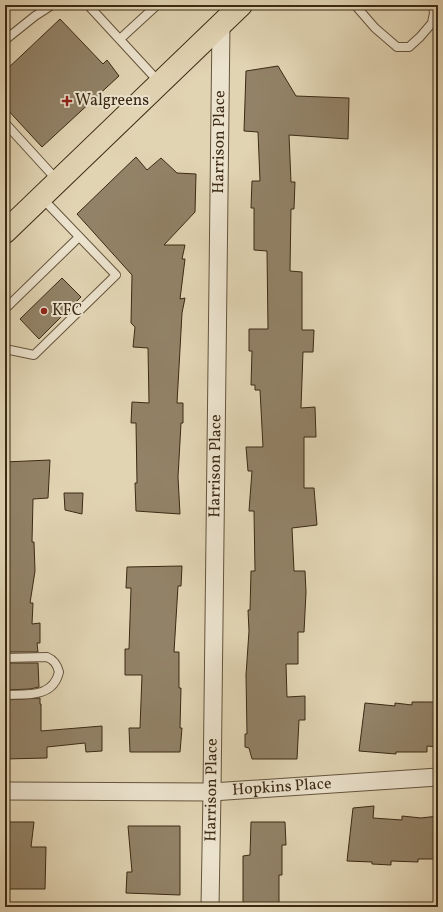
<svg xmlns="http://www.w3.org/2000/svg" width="443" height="912" font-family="Vollkorn,serif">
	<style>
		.building { fill: #928267; stroke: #3c2a14 }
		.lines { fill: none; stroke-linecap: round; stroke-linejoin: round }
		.lane-casing { stroke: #65543c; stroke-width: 10 }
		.street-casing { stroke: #65543c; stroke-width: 19 }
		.primary-casing { stroke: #3c2a14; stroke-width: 24 }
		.lane { stroke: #ece3ce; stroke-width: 8 }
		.street { stroke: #ece3ce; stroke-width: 17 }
		.primary { stroke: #e1d4b3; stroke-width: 22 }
		.poi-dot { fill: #8f2418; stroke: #ece3ce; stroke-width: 1.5 }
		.labels { text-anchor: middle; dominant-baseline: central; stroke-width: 4; stroke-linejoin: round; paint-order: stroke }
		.poi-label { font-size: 16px; fill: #3c2a14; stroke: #ece3ce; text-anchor: start }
		.street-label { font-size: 16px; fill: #3c2a14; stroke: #ece3ce }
	</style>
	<rect width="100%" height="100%" fill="#e1d4b3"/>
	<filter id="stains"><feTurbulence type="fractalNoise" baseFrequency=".005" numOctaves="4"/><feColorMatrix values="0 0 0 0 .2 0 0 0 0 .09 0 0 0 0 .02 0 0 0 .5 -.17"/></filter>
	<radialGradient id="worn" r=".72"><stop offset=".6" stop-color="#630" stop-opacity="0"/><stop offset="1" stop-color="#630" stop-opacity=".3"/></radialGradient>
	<g class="building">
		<polygon points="60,19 103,64 107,60 119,76 42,147 5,107 5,71"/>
		<polygon points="278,66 296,96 349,98 348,139 289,135 291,182 295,182 294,209 291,209 290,271 302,272 302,330 314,330 313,352 303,352 301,408 315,407 316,437 304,437 304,488 314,488 317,525 292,528 294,571 305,571 306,592 304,632 298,632 298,664 286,664 287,697 305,696 305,720 299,720 297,759 252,759 249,748 245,747 245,734 247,734 246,675 249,631 248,610 250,610 251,571 255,571 254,511 249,511 252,471 248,471 246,447 263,447 260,390 255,390 255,385 251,385 252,351 249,351 249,329 268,329 267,251 254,250 254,208 251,208 252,181 260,181 258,132 244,131 246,71"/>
		<polygon points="136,157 147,170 161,158 177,173 196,174 195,212 164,245 185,245 182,259 185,259 180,299 185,298 182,313 177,403 183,403 183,423 181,423 178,477 180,514 136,511 135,483 137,483 136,423 131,423 132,402 149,403 148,348 133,347 135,327 131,323 132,275 77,214"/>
		<polygon points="62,278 81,297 39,339 20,319"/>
		<polygon points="50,460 48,498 33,499 32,542 34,542 35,571 30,603 33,603 32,624 40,623 40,643 37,643 38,652 5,652 5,462"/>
		<polygon points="64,493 83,493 82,514 65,510"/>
		<polygon points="182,566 181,586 178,586 174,652 179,652 179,688 181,688 180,728 182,728 180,752 130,752 129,728 140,728 142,675 125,675 125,649 129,649 131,588 126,588 127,567"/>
		<polygon points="5,663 38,663 39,687 30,689 5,690"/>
		<polygon points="40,698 40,704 41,704 41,731 102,726 102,751 86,752 85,743 47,747 47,758 5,759 5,700"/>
		<polygon points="412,702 438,702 438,747 427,746 427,752 396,752 396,754 359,751 365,703 395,706 395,703 412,705"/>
		<polygon points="374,806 373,818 402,820 402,816 421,818 438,816 437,859 418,859 418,862 391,861 391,865 372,864 372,862 347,861 353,808"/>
		<polygon points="5,822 34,822 31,847 46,847 45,889 5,889"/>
		<polygon points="251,822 285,822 286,845 282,845 282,875 279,875 279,907 243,907 243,856 250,855"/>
		<polygon points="128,826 180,826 180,895 126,893 127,872 132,872"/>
	</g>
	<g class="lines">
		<defs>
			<g id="lane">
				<polyline points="88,5 159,82"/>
				<polyline points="355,5 375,28 397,47 409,47 420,37 432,23 434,13 433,7"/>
				<polyline points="120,39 157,5"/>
				<polyline points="5,40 35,16 52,5"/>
				<polyline points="5,123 57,180"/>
				<polyline points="5,309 79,237"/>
				<polyline points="5,349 34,355 116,275 42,198"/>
				<path d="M 5,658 L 47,657 C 54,660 57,664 59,672 C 53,698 27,694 5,695"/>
			</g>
			<g id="street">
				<path id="s1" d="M 5,791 L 212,792 L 438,777"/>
				<path id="s2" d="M 210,907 L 212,792 L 221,24"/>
			</g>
			<polyline id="primary" points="5,232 241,5"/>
		</defs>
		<use href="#lane" class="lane-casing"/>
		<use href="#street" class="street-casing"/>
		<use href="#primary" class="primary-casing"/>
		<use href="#lane" class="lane"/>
		<use href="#street" class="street"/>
		<use href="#primary" class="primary"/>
	</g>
	<g class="poi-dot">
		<path d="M65 95h4v4h4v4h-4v4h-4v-4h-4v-4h4z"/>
		<circle cx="44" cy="311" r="4"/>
	</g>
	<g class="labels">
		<g class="poi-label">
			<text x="75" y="101">Walgreens</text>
			<text x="52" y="311">KFC</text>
		</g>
		<g class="street-label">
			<text stroke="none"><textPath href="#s2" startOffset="765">Harrison Place</textPath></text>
			<text stroke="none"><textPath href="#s2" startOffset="441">Harrison Place</textPath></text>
			<text stroke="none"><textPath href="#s1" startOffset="277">Hopkins Place</textPath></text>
			<text stroke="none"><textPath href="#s2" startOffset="117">Harrison Place</textPath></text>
		</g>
	</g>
	<rect width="443" height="912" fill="none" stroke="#e1d4b3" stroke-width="20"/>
	<rect x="6" y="6" width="431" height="900" fill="none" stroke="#3c2a14" stroke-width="2"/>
	<rect x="10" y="10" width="423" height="892" fill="none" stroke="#3c2a14"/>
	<rect width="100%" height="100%" filter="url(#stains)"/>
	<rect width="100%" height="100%" fill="url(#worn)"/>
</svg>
